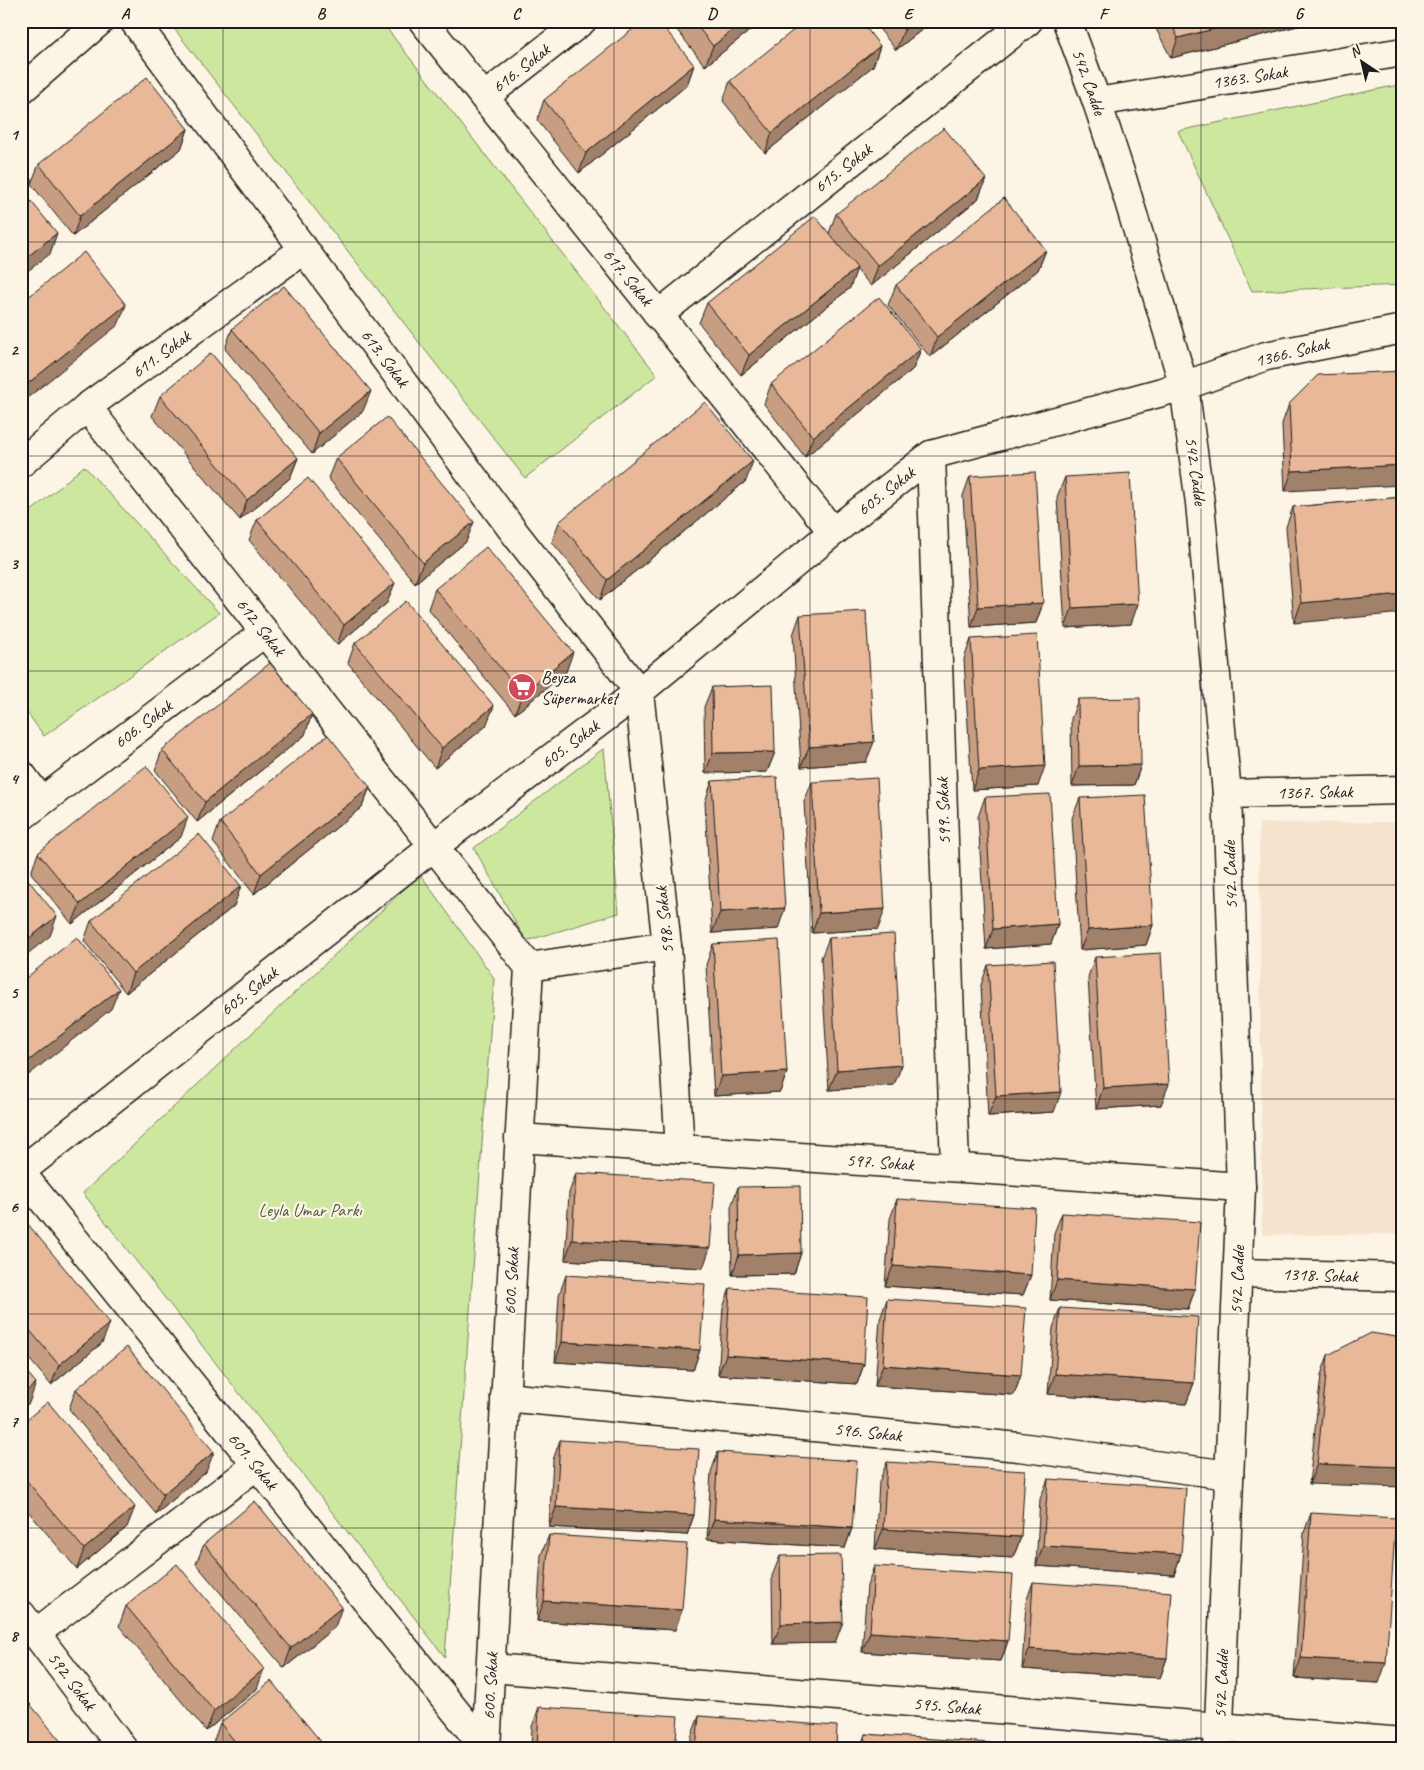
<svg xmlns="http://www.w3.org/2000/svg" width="1424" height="1770" font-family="Caveat,sans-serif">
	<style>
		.built { fill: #f6e3ce }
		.green { fill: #cde89e; stroke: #74825d }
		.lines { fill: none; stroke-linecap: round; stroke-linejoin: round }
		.street-casing { stroke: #1c1c1c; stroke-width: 31 }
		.secondary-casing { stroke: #1c1c1c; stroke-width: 31 }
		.street { stroke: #fcf5e5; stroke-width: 28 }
		.secondary { stroke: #fcf5e5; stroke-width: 28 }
		.wall { fill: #c89e83; stroke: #1c1c1c }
		.shaded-wall { fill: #a2816a; stroke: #1c1c1c }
		.building { fill: #e8b898; stroke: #1c1c1c }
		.grid { fill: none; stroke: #1c1c1c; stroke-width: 1; stroke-opacity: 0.55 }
		.labels { text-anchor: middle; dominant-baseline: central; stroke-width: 4.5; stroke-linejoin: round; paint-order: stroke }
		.street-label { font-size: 18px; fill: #1c1c1c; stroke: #fcf5e5 }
		.poi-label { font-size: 18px; fill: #1c1c1c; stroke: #fcf5e5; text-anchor: start }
		.park-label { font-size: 18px; fill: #515943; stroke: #fcf5e5 }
		.neatline { fill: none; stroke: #1c1c1c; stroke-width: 2 }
		.grid-label { font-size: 16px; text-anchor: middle; font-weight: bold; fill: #1c1c1c }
	</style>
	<rect width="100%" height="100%" fill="#fcf5e5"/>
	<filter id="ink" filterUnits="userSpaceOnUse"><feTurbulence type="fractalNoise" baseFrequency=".02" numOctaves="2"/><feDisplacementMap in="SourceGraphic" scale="10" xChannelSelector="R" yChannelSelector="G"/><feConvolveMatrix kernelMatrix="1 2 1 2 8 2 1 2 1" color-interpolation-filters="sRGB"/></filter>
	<g filter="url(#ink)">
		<polygon class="built" points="1403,822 1403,1234 1262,1235 1259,823"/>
		<g class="green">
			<polygon points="179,21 381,21 657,375 525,478 172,26"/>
			<polygon points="1403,84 1403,285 1252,291 1178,131"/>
			<polygon points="84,466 219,613 44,736 21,704 21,520"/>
			<polygon points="604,748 619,913 526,941 474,848"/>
			<polygon points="420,874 494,978 445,1657 83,1193"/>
		</g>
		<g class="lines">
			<defs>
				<g id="street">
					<polyline points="134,21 514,532 639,692 667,946 680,1149"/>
					<polyline points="423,21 833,532"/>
					<polyline points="484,97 582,21"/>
					<polyline points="1097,102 1403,52"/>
					<polyline points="658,315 1028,21"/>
					<polyline points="87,407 529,967 486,1749"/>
					<polyline points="931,455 955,1167"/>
					<polyline points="21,463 87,407 304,249"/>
					<polyline points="21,774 41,801"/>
					<polyline points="1227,794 1403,790"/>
					<polyline points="21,817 265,632"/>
					<polyline points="529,967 667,946"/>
					<polyline points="519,1138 1241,1187"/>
					<polyline points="21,1171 433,847 639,692 833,532 931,455 1184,386 1266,356 1403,329"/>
					<polyline points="21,1173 486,1749"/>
					<polyline points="1238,1273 1403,1277"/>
					<polyline points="505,1397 1019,1447 1229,1475"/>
					<polyline points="21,1614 123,1749"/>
					<polyline points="36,1633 257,1465"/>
					<polyline points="491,1668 1403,1742"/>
				</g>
				<g id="secondary">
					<polyline points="1067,21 1097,102 1122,178 1184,386 1200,503 1227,794 1241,1187 1218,1749"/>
					<polyline points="21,90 100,21"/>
				</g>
			</defs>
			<use href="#street" class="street-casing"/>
			<use href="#secondary" class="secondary-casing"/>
			<use href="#street" class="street"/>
			<use href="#secondary" class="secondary"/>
		</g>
		<g class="wall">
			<polygon points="670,21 762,21 705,66"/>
			<polygon points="873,21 933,21 896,50"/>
			<polygon points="1152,21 1317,21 1171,58"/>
			<polygon points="880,46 873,66 765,153 723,101 730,81"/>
			<polygon points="694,65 687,85 579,173 537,120 544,100"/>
			<polygon points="188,129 181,149 73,236 31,184 39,164"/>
			<polygon points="986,179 978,199 871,286 856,269 850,288 741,375 699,323 707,303 829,233 836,214"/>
			<polygon points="1046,250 1038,270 930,357 888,305 896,285"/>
			<polygon points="232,329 363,411 312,454 225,349"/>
			<polygon points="921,349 913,369 805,457 764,404 771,384"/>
			<polygon points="1403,371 1285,491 1282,424 1289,404"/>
			<polygon points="160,396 298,458 290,478 240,520 152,416"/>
			<polygon points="336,458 466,542 415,583 328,478"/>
			<polygon points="970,476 1043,603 1036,623 971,627 963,496"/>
			<polygon points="1065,477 1131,624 1065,628 1057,497"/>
			<polygon points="746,481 600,600 552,542 559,522"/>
			<polygon points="1403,497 1294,623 1286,527 1293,507"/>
			<polygon points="257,520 387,603 337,645 249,540"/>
			<polygon points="435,589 566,672 515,714 428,609"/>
			<polygon points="800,615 866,762 801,767 793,635"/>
			<polygon points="971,639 1038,786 972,790 964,659"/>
			<polygon points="355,643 486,726 435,768 348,663"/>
			<polygon points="712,687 775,752 767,772 705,773 704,707"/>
			<polygon points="1078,699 1141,765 1134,785 1072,786 1071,719"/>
			<polygon points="305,735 197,822 155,770 162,750"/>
			<polygon points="712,781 778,929 712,933 705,802"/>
			<polygon points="812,782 878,929 812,933 804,802"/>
			<polygon points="370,787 362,807 254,894 213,842 220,822"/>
			<polygon points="985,797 1058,924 1051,944 986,949 978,817"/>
			<polygon points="1080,798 1153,925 1146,945 1080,950 1072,818"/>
			<polygon points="181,837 72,924 31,873 38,853"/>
			<polygon points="234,906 126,993 84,941 91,921"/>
			<polygon points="829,938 894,1085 829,1090 821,958"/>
			<polygon points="713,944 787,1072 780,1092 714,1096 706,965"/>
			<polygon points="1095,957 1161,1105 1096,1109 1088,977"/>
			<polygon points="988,965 1054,1112 988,1116 981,985"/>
			<polygon points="576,1173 703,1268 565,1260 569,1193"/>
			<polygon points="738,1187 801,1253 794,1274 732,1275 731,1207"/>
			<polygon points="897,1199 1031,1275 1023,1295 885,1286 890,1219"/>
			<polygon points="1062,1213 1195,1289 1188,1309 1050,1300 1054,1233"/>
			<polygon points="21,1218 102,1343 51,1385 21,1349"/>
			<polygon points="566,1275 700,1350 693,1370 555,1362 559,1295"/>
			<polygon points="730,1288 864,1364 857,1384 718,1375 723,1308"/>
			<polygon points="887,1299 1021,1375 1014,1395 875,1386 880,1319"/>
			<polygon points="1060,1308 1194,1383 1186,1404 1048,1394 1053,1328"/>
			<polygon points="1403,1338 1309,1484 1321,1375 1328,1355"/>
			<polygon points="76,1389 206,1472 156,1514 69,1409"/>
			<polygon points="21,1424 127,1527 77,1569 21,1503"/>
			<polygon points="560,1440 694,1515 687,1535 549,1527 553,1460"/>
			<polygon points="718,1452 852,1528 845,1548 707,1539 711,1472"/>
			<polygon points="887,1462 1021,1537 1013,1558 875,1549 879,1482"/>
			<polygon points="1048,1479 1181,1554 1174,1575 1036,1566 1040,1499"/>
			<polygon points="1311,1513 1379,1683 1294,1678 1304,1533"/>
			<polygon points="549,1535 682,1610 675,1630 537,1621 541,1555"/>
			<polygon points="204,1544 335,1627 284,1668 196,1564"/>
			<polygon points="780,1556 835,1643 773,1644 772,1576"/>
			<polygon points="874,1566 1008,1641 1001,1661 862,1652 867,1586"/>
			<polygon points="1033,1582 1167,1658 1160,1678 1022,1669 1026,1602"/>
			<polygon points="126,1606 257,1689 206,1731 119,1626"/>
			<polygon points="539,1707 675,1749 531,1749 532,1727"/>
			<polygon points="699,1716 836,1749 691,1749 691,1737"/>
			<polygon points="220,1723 327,1749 217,1749 213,1743"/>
			<polygon points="865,1734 1003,1749 860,1749"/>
		</g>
		<g class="shaded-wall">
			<polygon points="744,21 762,21 705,66 713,46"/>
			<polygon points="915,21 933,21 896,50 904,30"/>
			<polygon points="1245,21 1317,21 1171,58 1178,38"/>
			<polygon points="880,46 873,66 765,153 772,133"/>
			<polygon points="694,65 687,85 579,173 586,153"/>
			<polygon points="188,129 181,149 73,236 80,216"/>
			<polygon points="986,179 978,199 871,286 878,266"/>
			<polygon points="57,233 50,254 21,276 21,262"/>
			<polygon points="1046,250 1038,270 930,357 937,337"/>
			<polygon points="857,268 850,288 741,375 749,355"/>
			<polygon points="126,305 118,325 21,403 21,389"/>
			<polygon points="921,349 913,369 805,457 813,437"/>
			<polygon points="371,391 363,411 312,454 319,433"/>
			<polygon points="298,458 290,478 240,520 247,500"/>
			<polygon points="753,461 746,481 600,600 607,580"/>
			<polygon points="1403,465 1403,485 1285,491 1292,471"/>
			<polygon points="474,522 466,542 415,583 423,563"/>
			<polygon points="395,583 387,603 337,645 344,625"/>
			<polygon points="1403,594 1403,613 1294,623 1301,603"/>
			<polygon points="1043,603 1036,623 971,627 978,607"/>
			<polygon points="1138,604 1131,624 1065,628 1072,608"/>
			<polygon points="573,652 566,672 515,714 522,694"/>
			<polygon points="494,706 486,726 435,768 442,748"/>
			<polygon points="312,714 305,735 197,822 205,802"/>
			<polygon points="874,742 866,762 801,767 809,747"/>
			<polygon points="775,752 767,772 705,773 713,753"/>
			<polygon points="1141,765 1134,785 1072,786 1079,766"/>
			<polygon points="1045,766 1038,786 972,790 979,770"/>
			<polygon points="370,787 362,807 254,894 261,874"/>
			<polygon points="188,817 181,837 72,924 80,904"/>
			<polygon points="241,886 234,906 126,993 133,973"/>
			<polygon points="785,908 778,929 712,933 720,912"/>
			<polygon points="885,909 878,929 812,933 819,913"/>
			<polygon points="57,916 50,936 21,959 21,945"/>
			<polygon points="1058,924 1051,944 986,949 993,929"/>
			<polygon points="1153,925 1146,945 1080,950 1088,930"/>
			<polygon points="119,989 111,1009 21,1081 21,1067"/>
			<polygon points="902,1065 894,1085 829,1090 837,1070"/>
			<polygon points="787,1072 780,1092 714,1096 721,1076"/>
			<polygon points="1169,1084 1161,1105 1096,1109 1103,1088"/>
			<polygon points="1061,1092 1054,1112 988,1116 996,1096"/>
			<polygon points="572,1240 710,1248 703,1268 565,1260"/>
			<polygon points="801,1253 794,1274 732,1275 739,1255"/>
			<polygon points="893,1266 1031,1275 1023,1295 885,1286"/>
			<polygon points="1057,1280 1195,1289 1188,1309 1050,1300"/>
			<polygon points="110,1323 102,1343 51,1385 59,1365"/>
			<polygon points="562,1342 700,1350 693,1370 555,1362"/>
			<polygon points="726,1355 864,1364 857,1384 718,1375"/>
			<polygon points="883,1365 1021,1375 1014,1395 875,1386"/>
			<polygon points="1055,1374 1194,1383 1186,1404 1048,1394"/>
			<polygon points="36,1383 29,1403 21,1410 21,1396"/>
			<polygon points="214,1452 206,1472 156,1514 163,1494"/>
			<polygon points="1317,1464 1403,1467 1403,1487 1309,1484"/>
			<polygon points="135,1507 127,1527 77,1569 84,1549"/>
			<polygon points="556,1507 694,1515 687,1535 549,1527"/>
			<polygon points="714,1519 852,1528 845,1548 707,1539"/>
			<polygon points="883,1529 1021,1537 1013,1558 875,1549"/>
			<polygon points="1043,1546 1181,1554 1174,1575 1036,1566"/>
			<polygon points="544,1601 682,1610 675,1630 537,1621"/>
			<polygon points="342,1607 335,1627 284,1668 291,1648"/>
			<polygon points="843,1622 835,1643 773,1644 781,1624"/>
			<polygon points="870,1632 1008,1641 1001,1661 862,1652"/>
			<polygon points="1029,1649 1167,1658 1160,1678 1022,1669"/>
			<polygon points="1301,1658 1386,1663 1379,1683 1294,1678"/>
			<polygon points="264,1669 257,1689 206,1731 214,1711"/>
		</g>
		<g class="building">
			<polygon points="643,21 659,21 694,65 586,153 544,100"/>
			<polygon points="693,21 744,21 713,46"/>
			<polygon points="805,21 861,21 880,46 772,133 730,81"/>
			<polygon points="896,21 915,21 904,30"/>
			<polygon points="1170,21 1245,21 1178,38"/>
			<polygon points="147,77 188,129 80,216 39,164"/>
			<polygon points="944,128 986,179 878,266 836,214"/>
			<polygon points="21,189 57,233 21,262"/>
			<polygon points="1004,198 1046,250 937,337 896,285"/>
			<polygon points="815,216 857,268 749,355 707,303"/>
			<polygon points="84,252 126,305 21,389 21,303"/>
			<polygon points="284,286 371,391 319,433 232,329"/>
			<polygon points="879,297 921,349 813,437 771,384"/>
			<polygon points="211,353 298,458 247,500 160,396"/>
			<polygon points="1403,371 1403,465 1292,471 1289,404 1318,375"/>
			<polygon points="705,402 753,461 607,580 559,522"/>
			<polygon points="387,417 474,522 423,563 336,458"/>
			<polygon points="1035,472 1043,603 978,607 970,476"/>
			<polygon points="1130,473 1138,604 1072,608 1065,477"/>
			<polygon points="308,478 395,583 344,625 257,520"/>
			<polygon points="1403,497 1403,594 1301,603 1293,507"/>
			<polygon points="486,547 573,652 522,694 435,589"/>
			<polygon points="406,601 494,706 442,748 355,643"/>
			<polygon points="866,611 874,742 809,747 800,615"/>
			<polygon points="1037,635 1045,766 979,770 971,639"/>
			<polygon points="270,663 312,714 205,802 162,750"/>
			<polygon points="773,685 775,752 713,753 712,687"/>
			<polygon points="1140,698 1141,765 1079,766 1078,699"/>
			<polygon points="328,735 370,787 261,874 220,822"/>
			<polygon points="146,766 188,817 80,904 38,853"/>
			<polygon points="777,777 785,908 720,912 712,781"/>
			<polygon points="877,778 885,909 819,913 812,782"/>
			<polygon points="1050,794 1058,924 993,929 985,797"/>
			<polygon points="1145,795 1153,925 1088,930 1080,798"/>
			<polygon points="199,834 241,886 133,973 91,921"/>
			<polygon points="21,871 57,916 21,945"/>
			<polygon points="894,934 902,1065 837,1070 829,938"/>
			<polygon points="77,937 119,989 21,1067 21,982"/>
			<polygon points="779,940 787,1072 721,1076 713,944"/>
			<polygon points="1161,953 1169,1084 1103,1088 1095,957"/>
			<polygon points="1053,961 1061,1092 996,1096 988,965"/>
			<polygon points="576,1173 715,1182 710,1248 572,1240"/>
			<polygon points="800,1186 801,1253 739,1255 738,1187"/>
			<polygon points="897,1199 1035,1208 1031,1275 893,1266"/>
			<polygon points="1062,1213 1200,1222 1195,1289 1057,1280"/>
			<polygon points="22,1217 110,1323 59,1365 21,1320 21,1218"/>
			<polygon points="566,1275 705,1284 700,1350 562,1342"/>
			<polygon points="730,1288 868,1297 864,1364 726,1355"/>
			<polygon points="887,1299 1026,1308 1021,1375 883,1365"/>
			<polygon points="1060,1308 1198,1317 1194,1383 1055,1374"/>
			<polygon points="1371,1333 1403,1338 1403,1467 1317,1464 1328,1355"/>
			<polygon points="127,1347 214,1452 163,1494 76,1389"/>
			<polygon points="21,1365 36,1383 21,1396"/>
			<polygon points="48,1402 135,1507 84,1549 21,1474 21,1424"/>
			<polygon points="560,1440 699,1449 694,1515 556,1507"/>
			<polygon points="718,1452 857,1461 852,1528 714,1519"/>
			<polygon points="887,1462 1025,1471 1021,1537 883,1529"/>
			<polygon points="1048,1479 1186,1488 1181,1554 1043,1546"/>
			<polygon points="255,1501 342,1607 291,1648 204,1544"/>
			<polygon points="1311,1513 1396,1518 1386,1663 1301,1658"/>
			<polygon points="549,1535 687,1544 682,1610 544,1601"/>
			<polygon points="841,1555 843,1622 781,1624 780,1556"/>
			<polygon points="177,1564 264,1669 214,1711 126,1606"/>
			<polygon points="874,1566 1013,1575 1008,1641 870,1632"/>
			<polygon points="1033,1582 1172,1592 1167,1658 1029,1649"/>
			<polygon points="271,1681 327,1749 241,1749 220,1723"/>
			<polygon points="21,1693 67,1749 21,1749"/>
			<polygon points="539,1707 678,1716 675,1749 537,1749"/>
			<polygon points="699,1716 837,1726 836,1749 696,1749"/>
			<polygon points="865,1734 1004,1744 1003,1749 865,1749"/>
			<polygon points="1016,1747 1048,1749 1016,1749"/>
		</g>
	</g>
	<path class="grid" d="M 223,21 L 223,1749M 419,21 L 419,1749M 614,21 L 614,1749M 810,21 L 810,1749M 1005,21 L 1005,1749M 1201,21 L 1201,1749M 21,242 L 1403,242M 21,456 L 1403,456M 21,671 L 1403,671M 21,885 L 1403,885M 21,1099 L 1403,1099M 21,1314 L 1403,1314M 21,1528 L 1403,1528"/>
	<defs>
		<symbol id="supermarket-disc" viewBox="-11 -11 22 22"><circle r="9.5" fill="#d1495b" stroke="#fcf5e5"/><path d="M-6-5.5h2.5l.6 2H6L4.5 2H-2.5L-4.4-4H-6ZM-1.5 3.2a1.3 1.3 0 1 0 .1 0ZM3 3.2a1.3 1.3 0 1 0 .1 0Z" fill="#fff"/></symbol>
	</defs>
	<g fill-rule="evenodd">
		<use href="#supermarket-disc" x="506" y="671" width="32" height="32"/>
	</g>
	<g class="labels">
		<g class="street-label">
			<text transform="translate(521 68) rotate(-38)">616. Sokak</text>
			<text transform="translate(1250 77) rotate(-9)">1363. Sokak</text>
			<text transform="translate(1089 82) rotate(70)">542. Cadde</text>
			<text transform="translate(843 168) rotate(-38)">615. Sokak</text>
			<text transform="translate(628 277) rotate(51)">617. Sokak</text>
			<text transform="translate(1292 352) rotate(-14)">1366. Sokak</text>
			<text transform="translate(161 354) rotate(-36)">611. Sokak</text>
			<text transform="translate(385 358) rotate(53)">613. Sokak</text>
			<text transform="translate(1196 471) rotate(82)">542. Cadde</text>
			<text transform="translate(886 491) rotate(-38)">605. Sokak</text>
			<text transform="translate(261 627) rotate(52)">612. Sokak</text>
			<text transform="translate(143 724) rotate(-37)">606. Sokak</text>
			<text transform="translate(570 744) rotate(-37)">605. Sokak</text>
			<text transform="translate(1315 792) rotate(-1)">1367. Sokak</text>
			<text transform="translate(943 811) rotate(-92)">599. Sokak</text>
			<text transform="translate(1230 875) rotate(-92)">542. Cadde</text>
			<text transform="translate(664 920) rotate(-96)">598. Sokak</text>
			<text transform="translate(249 991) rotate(-38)">605. Sokak</text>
			<text transform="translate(880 1162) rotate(4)">597. Sokak</text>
			<text transform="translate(1320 1275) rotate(2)">1318. Sokak</text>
			<text transform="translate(1237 1280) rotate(-88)">542. Cadde</text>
			<text transform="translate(511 1281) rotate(-87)">600. Sokak</text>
			<text transform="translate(868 1432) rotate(6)">596. Sokak</text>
			<text transform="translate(253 1461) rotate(51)">601. Sokak</text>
			<text transform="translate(72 1681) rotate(53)">592. Sokak</text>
			<text transform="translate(1221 1684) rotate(-88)">542. Cadde</text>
			<text transform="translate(490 1686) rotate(-87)">600. Sokak</text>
			<text transform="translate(947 1706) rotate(5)">595. Sokak</text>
		</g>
		<g class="poi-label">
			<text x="541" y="677">Beyza<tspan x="541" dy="21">Süpermarket</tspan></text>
		</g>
		<g class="park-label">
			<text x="310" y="1210">Leyla Umar Parkı</text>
		</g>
	</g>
	<rect width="1424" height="1770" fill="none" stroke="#fcf5e5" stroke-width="55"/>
	<g transform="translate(1362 62) rotate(325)" stroke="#fcf5e5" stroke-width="4" paint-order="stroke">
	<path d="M0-4L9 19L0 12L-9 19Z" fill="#1c1c1c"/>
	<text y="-8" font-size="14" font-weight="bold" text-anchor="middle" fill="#1c1c1c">N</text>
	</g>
	<rect x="28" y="28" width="1368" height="1714" class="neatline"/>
	<g class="grid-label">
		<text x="125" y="19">A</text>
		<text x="321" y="19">B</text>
		<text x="516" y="19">C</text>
		<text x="712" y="19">D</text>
		<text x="908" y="19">E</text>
		<text x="1103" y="19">F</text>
		<text x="1299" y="19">G</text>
		<text x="14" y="140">1</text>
		<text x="14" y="355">2</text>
		<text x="14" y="569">3</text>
		<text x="14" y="784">4</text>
		<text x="14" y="998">5</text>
		<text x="14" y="1212">6</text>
		<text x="14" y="1427">7</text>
		<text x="14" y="1641">8</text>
	</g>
</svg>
